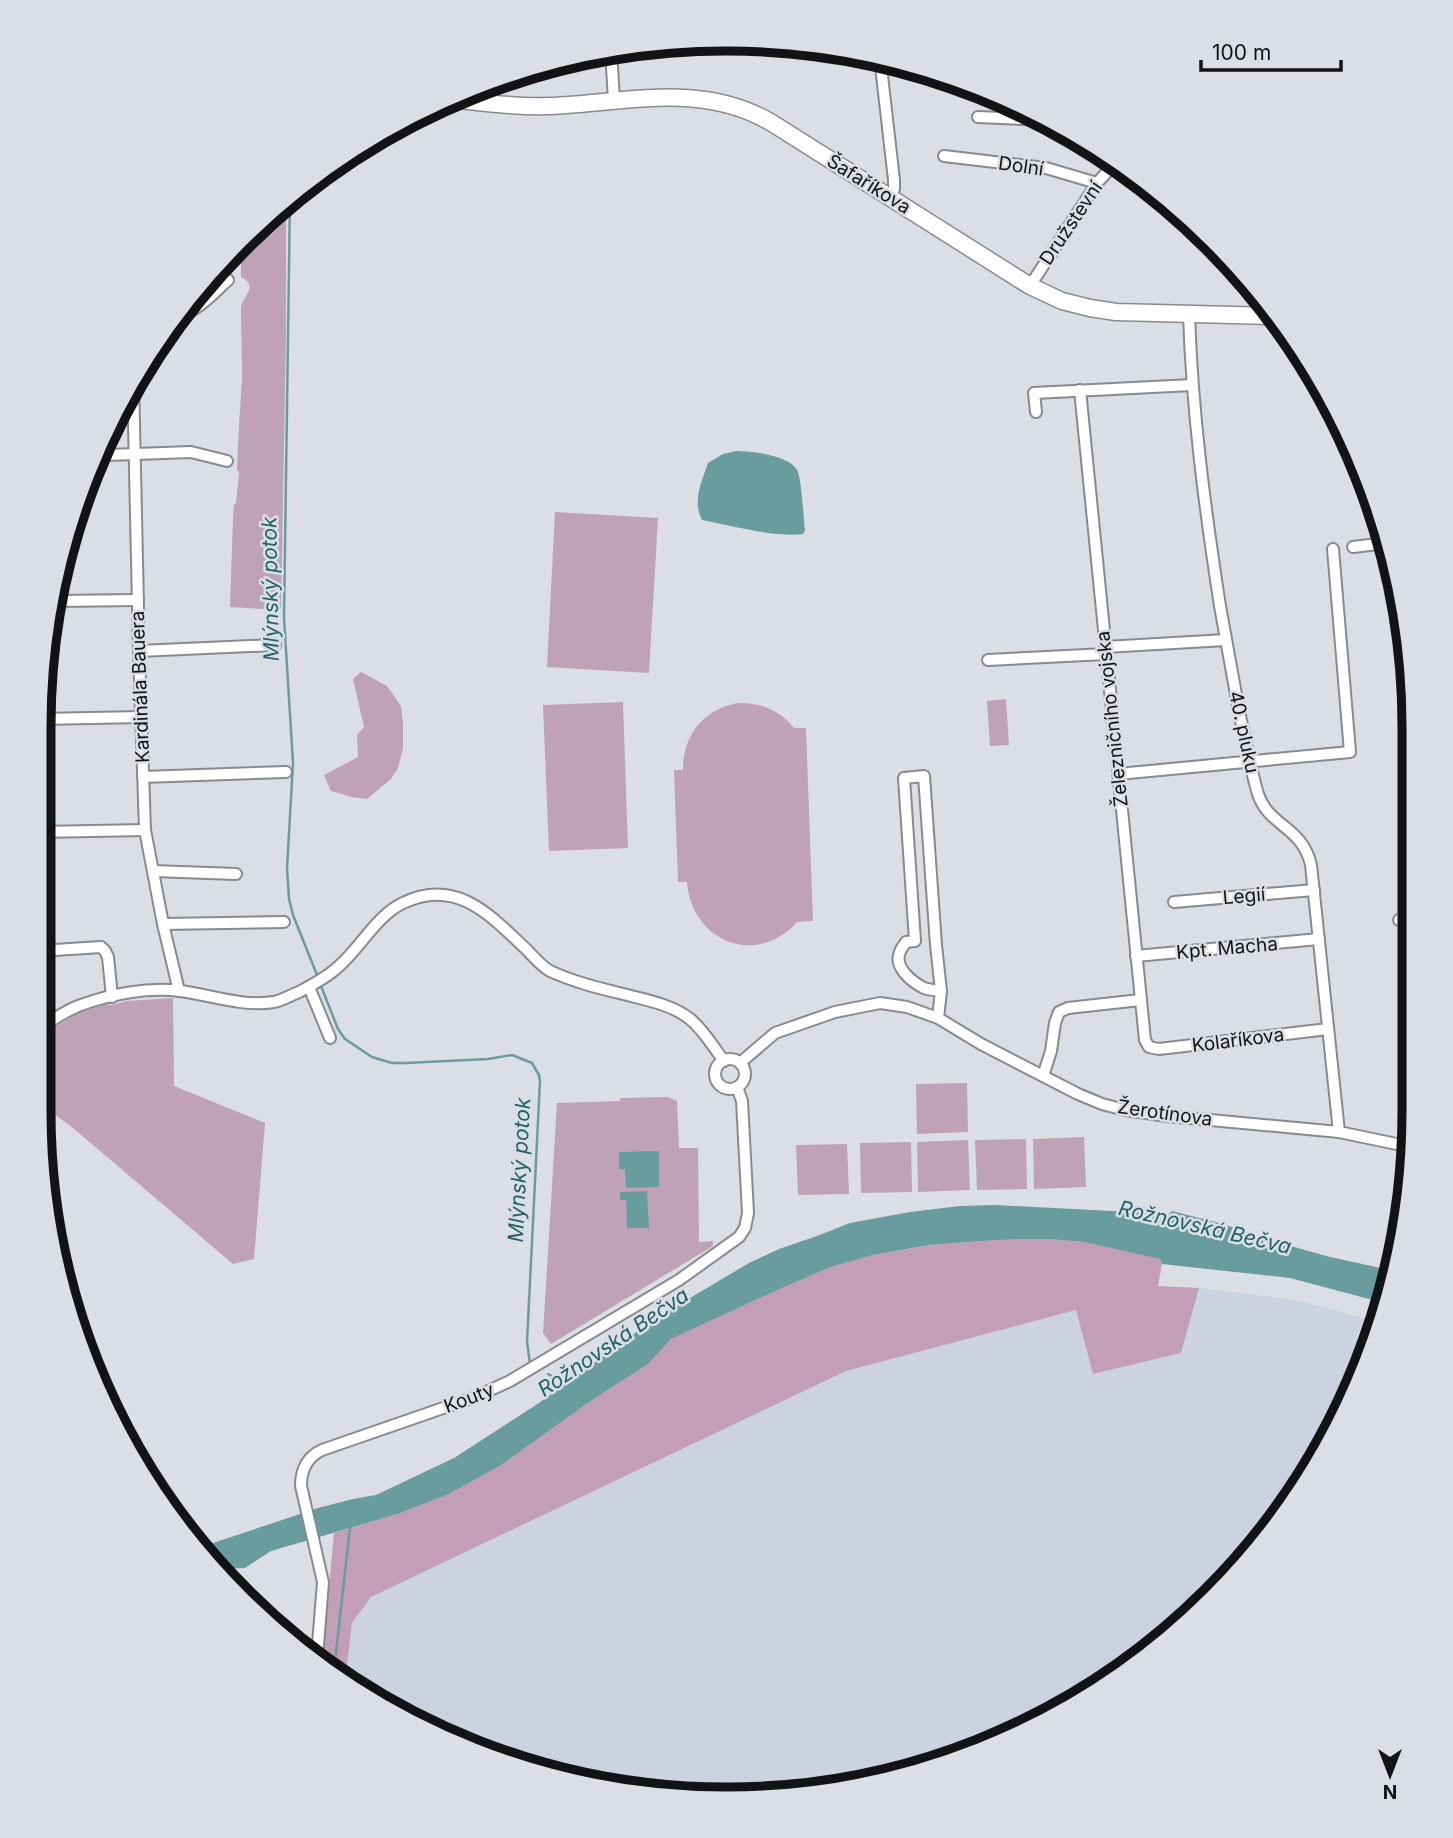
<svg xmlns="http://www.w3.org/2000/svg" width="1453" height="1838" font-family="Inter,sans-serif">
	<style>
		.built { fill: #ccd2df }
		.green { fill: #c0a2b6 }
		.forest { fill: #c29eb7 }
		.water { fill: #699c9e }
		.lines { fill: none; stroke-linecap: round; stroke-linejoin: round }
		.stream { stroke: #699c9e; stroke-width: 2.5 }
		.street-casing { stroke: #878a90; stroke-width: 14 }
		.secondary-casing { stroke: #878a90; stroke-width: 19 }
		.street { stroke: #fff; stroke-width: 10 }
		.secondary { stroke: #fff; stroke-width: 16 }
		.labels { text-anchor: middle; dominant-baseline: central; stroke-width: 5; stroke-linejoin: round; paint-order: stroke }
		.street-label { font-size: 19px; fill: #121315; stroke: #dbdee5 }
		.water-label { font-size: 21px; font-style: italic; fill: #1e6366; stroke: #dbdee5 }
		.rim { fill: none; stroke: #121315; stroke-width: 9 }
	</style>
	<rect width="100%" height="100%" fill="#dbdee5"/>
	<polygon class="built" points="1199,1288 1288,1299 1316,1305 1378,1322 1362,1375 1273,1530 1180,1629 1070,1708 904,1776 726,1799 548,1776 382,1707 345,1678 352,1623 371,1597 846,1371 1076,1310 1093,1374 1181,1353"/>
	<g class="green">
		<path d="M 286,201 L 286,332 L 281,610 L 230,607 L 233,517 L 234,505 L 236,503 L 239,473 L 237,470 C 238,439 240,409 242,378 C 242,355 241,331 241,308 C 242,296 260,287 241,277 L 241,244 Z"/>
		<polygon points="555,512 658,518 649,673 547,667"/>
		<polygon points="361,672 387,686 401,706 403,723 403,748 398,768 391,779 367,799 352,797 331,791 324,775 358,757 357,735 364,727 353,679"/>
		<polygon points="1006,699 1009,745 990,746 987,701"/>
		<polygon points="623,702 628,848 549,851 543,705"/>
		<path d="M 737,703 C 760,702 780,710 794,728 L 806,728 L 813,921 L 797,922 C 756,968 691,941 687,882 L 678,882 L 674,770 L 683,770 C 683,735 703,710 737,703 Z"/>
		<polygon points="173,998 174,1086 265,1123 254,1259 233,1264 73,1128 39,1103 39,1036 77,1014 105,1004 111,1005 127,1001"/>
		<polygon points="967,1083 968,1132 917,1134 916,1084"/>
		<polygon points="668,1097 677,1101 679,1148 698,1148 699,1242 713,1241 713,1246 551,1344 543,1333 557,1103 620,1101 620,1098"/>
		<polygon points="1084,1137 1086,1187 1034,1189 1033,1139"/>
		<polygon points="1026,1139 1027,1189 977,1190 975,1140"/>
		<polygon points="968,1140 970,1190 918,1192 917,1142"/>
		<polygon points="911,1142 912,1192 861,1193 860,1143"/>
		<polygon points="847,1144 849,1194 798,1195 796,1145"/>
	</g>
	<polygon class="forest" points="1049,1239 1085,1242 1161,1259 1162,1264 1158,1286 1199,1288 1181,1353 1093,1374 1076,1310 846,1371 371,1597 352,1623 346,1672 337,1673 322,1661 334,1533 398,1514 447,1495 500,1466 585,1405 648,1364 671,1339 782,1288 831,1267 873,1255 932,1245 996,1240"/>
	<g class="water">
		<path d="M 736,451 C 751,451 789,455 797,470 C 802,479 803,517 805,530 L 803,534 C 777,538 728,525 702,520 C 692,501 702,481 708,463 L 723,454 Z"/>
		<polygon points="659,1151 659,1187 626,1188 625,1169 619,1169 619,1152"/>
		<polygon points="647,1191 649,1228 627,1228 626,1200 620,1200 620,1192"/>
		<polygon points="995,1205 1169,1214 1172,1211 1223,1224 1270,1240 1326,1256 1394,1271 1384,1303 1290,1278 1162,1264 1160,1259 1084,1242 1049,1239 996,1240 930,1245 873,1255 831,1267 782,1288 671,1339 648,1364 585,1405 500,1466 447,1495 398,1514 271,1551 245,1568 217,1569 201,1547 318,1508 353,1499 376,1495 454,1458 539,1403 653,1320 749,1263 779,1249 817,1236 850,1223 910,1212 960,1206"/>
	</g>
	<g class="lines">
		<g class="stream">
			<polyline points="290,197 284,618 293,763 287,868 289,899 293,915 317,975"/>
			<polyline points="321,986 338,1029 345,1039 372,1057 392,1063 406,1063 488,1059 512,1055 532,1063 539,1075 540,1081 527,1342 530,1364"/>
			<polyline points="548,1374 567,1384"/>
			<polyline points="334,1670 350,1527"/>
		</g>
		<defs>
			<g id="street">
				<polyline points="611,50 614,100"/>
				<polyline points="880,58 894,180 894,189 890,197"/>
				<polyline points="978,117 1047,120"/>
				<polyline points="944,156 1046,168 1097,183"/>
				<polyline points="1030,286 1097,183 1116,162"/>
				<path d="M 1189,314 C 1192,412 1205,509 1220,606 C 1226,641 1233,676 1239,711 C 1245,739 1250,767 1258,794 C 1269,827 1302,826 1311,865 L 1339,1132"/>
				<path d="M 178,316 C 198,311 213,294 228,280"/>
				<polyline points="133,379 139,651 145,830 163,924 179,991"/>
				<polyline points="1080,390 1145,1040 1149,1047 1159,1049 1328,1029"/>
				<polyline points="1036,412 1034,393 1192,385"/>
				<polyline points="94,463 108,455 191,452 227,461"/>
				<polyline points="1353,547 1386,543"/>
				<polyline points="56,601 138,600"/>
				<polyline points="1105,647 1226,640"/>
				<polyline points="139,651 275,645"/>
				<polyline points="988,660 1106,654"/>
				<polyline points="40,719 141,717"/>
				<polyline points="1118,774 1350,752 1333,549"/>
				<polyline points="143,777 286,772"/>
				<polyline points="39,832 145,830"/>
				<polyline points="153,871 236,874"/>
				<polyline points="1174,902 1314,890"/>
				<polyline points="1399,920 1414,918"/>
				<polyline points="163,924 284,922"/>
				<polyline points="39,951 101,947 105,951 108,957 112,997"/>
				<polyline points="1136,956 1319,939"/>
				<polyline points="309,987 330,1038"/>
				<path d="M 938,1018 L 941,991 L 936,945 L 924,776 L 904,778 L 915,941 L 906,942 C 904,945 901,948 900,952 C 893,967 912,982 924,988 C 929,990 936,990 941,991"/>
				<path d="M 39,1028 C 52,1021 66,1010 81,1005 C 111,994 148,987 180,991 C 211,995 242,1007 274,1002 C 283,1000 291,995 299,992 C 312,985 328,977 339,966 C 361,947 376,916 403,903 C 457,877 491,916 527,950 C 534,957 541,966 550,971 C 576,983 603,989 631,996 C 651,1001 674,1006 690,1019 C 704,1030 713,1047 724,1061"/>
				<circle cx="730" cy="1074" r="15"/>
				<polyline points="740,1063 775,1033 835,1012 880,1003 907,1007 938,1018 981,1044 1078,1094 1102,1104 1125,1110 1167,1116 1339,1132 1411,1147"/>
				<polyline points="1043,1076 1051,1051 1055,1023 1059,1012 1068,1008 1140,1000"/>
				<path d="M 317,1657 L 323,1582 L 301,1486 C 301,1470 307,1457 322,1450 L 475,1397 L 510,1381 L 679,1280 L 739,1237 L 745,1228 L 748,1213 L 742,1101 L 737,1087"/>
			</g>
			<path id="secondary" d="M 452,99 C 484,103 517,107 550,106 C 627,103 701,81 772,123 L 1030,286 L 1062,301 L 1090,308 L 1116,312 L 1275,316"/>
		</defs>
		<use href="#street" class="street-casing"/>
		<use href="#secondary" class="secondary-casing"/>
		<use href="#street" class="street"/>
		<use href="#secondary" class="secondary"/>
	</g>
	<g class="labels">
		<g class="street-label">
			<text transform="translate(1021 166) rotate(8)">Dolní</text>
			<text transform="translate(869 184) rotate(32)">Šafaříkova</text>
			<text transform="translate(1071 223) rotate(-56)">Družstevní</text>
			<text transform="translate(140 687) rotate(-92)">Kardinála Bauera</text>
			<text transform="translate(1112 719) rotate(-96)">Železničního vojska</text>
			<text transform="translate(1244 732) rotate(78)">40. pluku</text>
			<text transform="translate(1244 896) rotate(-5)">Legií</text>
			<text transform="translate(1227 948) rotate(-5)">Kpt. Macha</text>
			<text transform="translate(1238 1040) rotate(-7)">Kolaříkova</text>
			<text transform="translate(1165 1113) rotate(8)">Žerotínova</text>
			<text transform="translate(469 1398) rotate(-21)">Kouty</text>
		</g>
		<g class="water-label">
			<text transform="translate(270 589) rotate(-91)">Mlýnský potok</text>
			<text transform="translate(519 1170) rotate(-87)">Mlýnský potok</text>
			<text transform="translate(1205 1227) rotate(13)">Rožnovská Bečva</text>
			<text transform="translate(613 1342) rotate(-34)">Rožnovská Bečva</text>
		</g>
	</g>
	<path d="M0 0H1453V1838H0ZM726 51H727A675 675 0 0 1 1402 726V1112A675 675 0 0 1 727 1787H726A675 675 0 0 1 51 1112V726A675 675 0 0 1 726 51Z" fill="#dbdee5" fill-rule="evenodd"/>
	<path class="rim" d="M726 51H727A675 675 0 0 1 1402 726V1112A675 675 0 0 1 727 1787H726A675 675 0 0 1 51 1112V726A675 675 0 0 1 726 51Z"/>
	<g transform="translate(1390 1775) rotate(180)" stroke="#dbdee5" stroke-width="5" paint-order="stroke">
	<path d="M0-5L12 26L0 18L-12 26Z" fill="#121315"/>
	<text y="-10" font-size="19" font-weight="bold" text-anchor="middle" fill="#121315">N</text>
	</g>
	<path d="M1201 60v10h140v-10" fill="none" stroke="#121315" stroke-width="3.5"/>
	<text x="1212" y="60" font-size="21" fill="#121315" stroke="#dbdee5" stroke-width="5" paint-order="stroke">100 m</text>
</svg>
